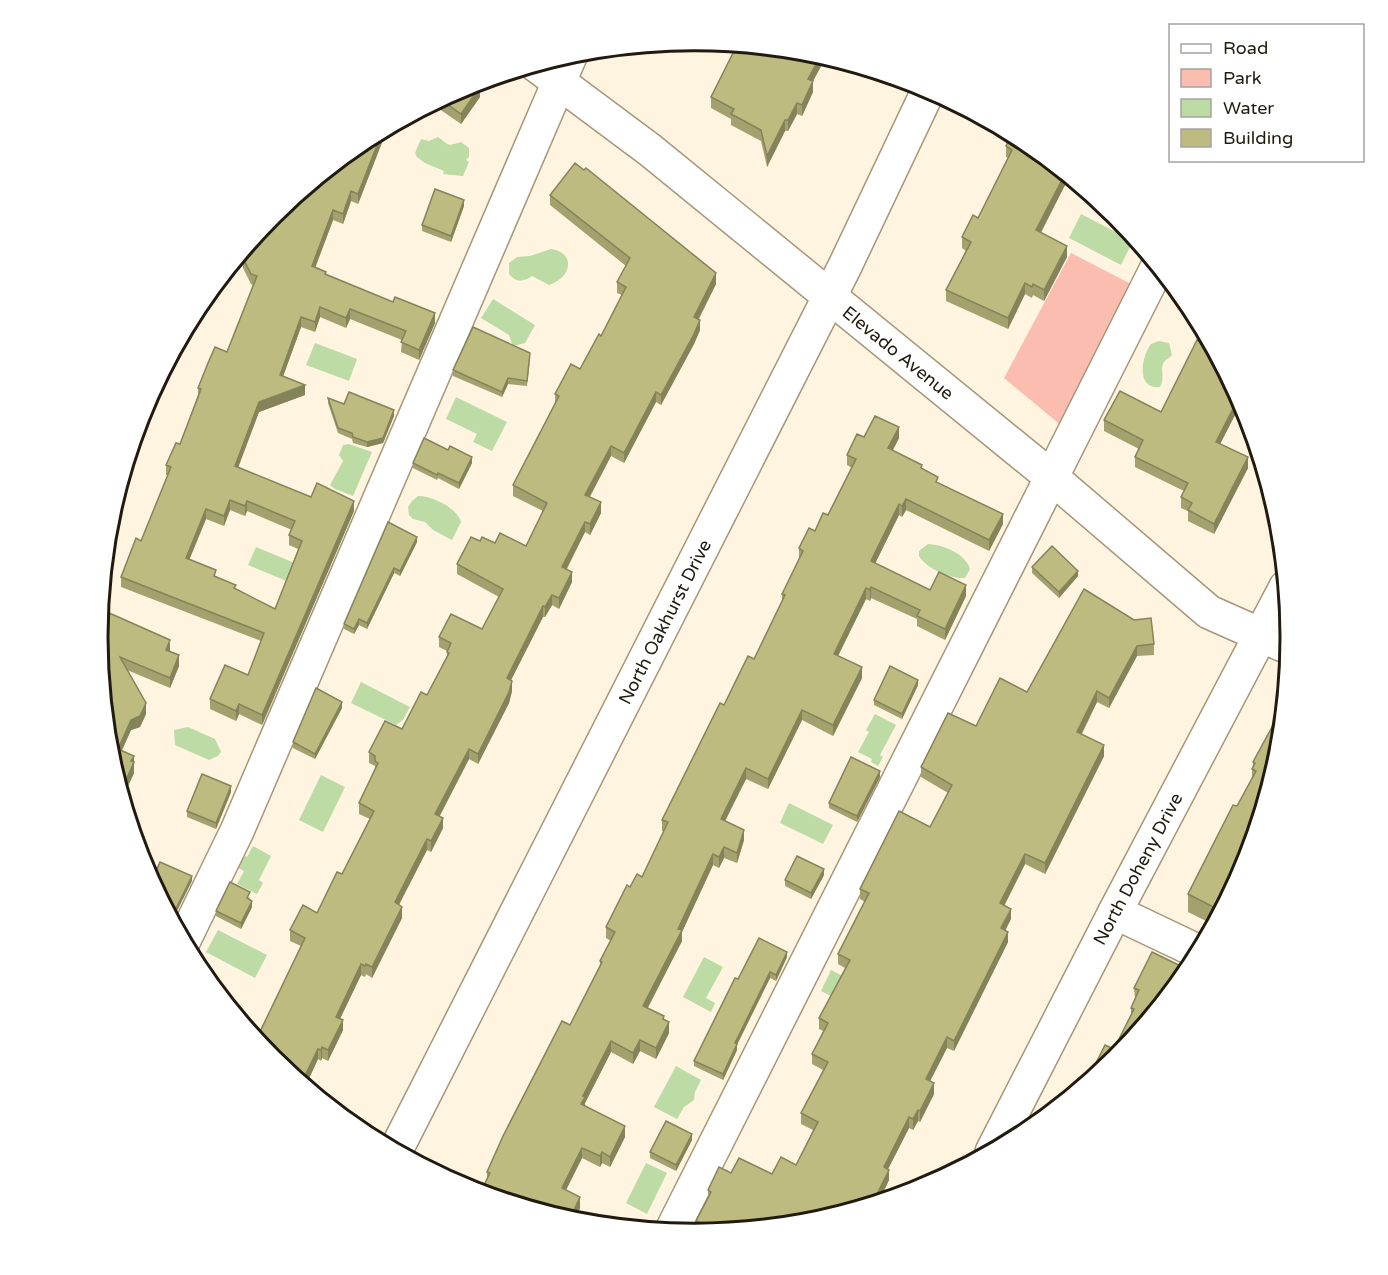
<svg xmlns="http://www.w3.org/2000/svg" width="1388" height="1275" font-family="'Varela Round',sans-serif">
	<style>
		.green { fill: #fbbdb0 }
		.water { fill: #bddba4 }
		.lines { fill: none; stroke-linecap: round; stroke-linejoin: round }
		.minor-casing { stroke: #a79678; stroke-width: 36 }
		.major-casing { stroke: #a79678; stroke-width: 36 }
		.minor { stroke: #fff; stroke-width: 33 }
		.major { stroke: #fff; stroke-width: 33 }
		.wall { fill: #a3a16d; fill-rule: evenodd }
		.shaded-wall { fill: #848359 }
		.building { fill: #bdbb7f; stroke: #848359; stroke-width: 1.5; fill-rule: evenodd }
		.labels { text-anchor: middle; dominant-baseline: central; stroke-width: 6; stroke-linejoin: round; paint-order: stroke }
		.street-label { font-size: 18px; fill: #211a0f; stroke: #fff }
		.rim { fill: none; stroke: #211a0f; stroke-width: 3 }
	</style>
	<rect width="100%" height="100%" fill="#fef4e0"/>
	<polygon class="green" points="1071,253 1133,285 1063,427 1004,378"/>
	<g class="water">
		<path d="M 438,137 C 450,145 445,147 461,142 L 469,148 L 469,157 L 466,160 L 469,162 L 463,176 L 443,174 L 444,171 L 425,163 L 417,157 L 415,153 L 421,139 L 429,141 Z"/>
		<polygon points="1081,214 1133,241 1121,265 1069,238"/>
		<path d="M 551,249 C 577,253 571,278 549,285 L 532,276 C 523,282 516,283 509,274 L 509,263 L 517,257 L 530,256 Z"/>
		<polygon points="493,299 535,325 525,343 513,346 509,335 481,318"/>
		<path d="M 1159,341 L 1169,343 L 1172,355 C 1170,358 1166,359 1164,362 C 1159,369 1166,377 1160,387 C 1136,390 1141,357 1151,344 Z"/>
		<polygon points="315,343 357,359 349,381 306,365"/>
		<polygon points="456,397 507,422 492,451 473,442 477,434 446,419"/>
		<polygon points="349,444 372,452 353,496 335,489 330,485 343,461 339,455 343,445"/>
		<path d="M 418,496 C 433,496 457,508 461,522 L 452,540 L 433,530 L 425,522 L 413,519 L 409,515 L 408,507 L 412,501 Z"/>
		<path d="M 928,544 C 943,545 965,553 970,569 L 965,578 C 950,579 927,569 919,556 L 919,551 Z"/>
		<polygon points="256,547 297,564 289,582 248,565"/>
		<polygon points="361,682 410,707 403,720 396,725 351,703"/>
		<polygon points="875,714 896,725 880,755 883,757 878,766 871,762 872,759 858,752 869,732 866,730"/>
		<polygon points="188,727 215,739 221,752 218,756 209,760 175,745 174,730"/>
		<polygon points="321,775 345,787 323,832 299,820"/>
		<polygon points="789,803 833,825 823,844 780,823"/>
		<polygon points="253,846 271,856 259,880 263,883 257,894 237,884 244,871 238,868 244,855 247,857"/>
		<polygon points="218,930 267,955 255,978 206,952"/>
		<polygon points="704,957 723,967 706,998 715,1003 711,1012 683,997"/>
		<polygon points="831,970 876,993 853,1007 821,991"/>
		<polygon points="676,1066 701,1080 695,1092 694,1100 684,1107 677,1119 654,1107"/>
		<polygon points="646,1163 667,1173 647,1214 626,1203"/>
	</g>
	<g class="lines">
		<defs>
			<g id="minor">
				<polyline points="536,65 650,150 1050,476 1209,612 1290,648"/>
				<polyline points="1115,912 1199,952"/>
				<polyline points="183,942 237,831 571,54"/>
				<polyline points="395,1152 845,266 929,89"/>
				<polyline points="671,1232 1158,266"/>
			</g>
			<polyline id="major" points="992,1152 1115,912 1286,587"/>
		</defs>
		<use href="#minor" class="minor-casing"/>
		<use href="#major" class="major-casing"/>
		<use href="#minor" class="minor"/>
		<use href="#major" class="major"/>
	</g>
	<g class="wall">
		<polygon points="811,52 826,57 813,81 813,92 802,116 797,114 788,131 785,131 767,167 761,141 731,125 731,119 711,108 711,97"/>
		<polygon points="466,86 480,97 461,124 432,104"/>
		<path d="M 388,127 L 358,204 L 351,201 L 343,224 L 333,220 L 315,268 L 326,275 L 435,323 L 419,360 L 401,352 L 402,340 L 350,319 L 346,328 L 320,317 L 315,332 L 301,327 L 283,376 L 305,395 L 259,412 L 238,467 L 311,497 L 354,511 L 262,725 L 239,714 L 236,721 L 210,709 L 210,699 L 248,675 L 261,641 L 121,587 L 121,577 L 141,541 L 168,475 L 166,475 L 166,465 L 180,444 L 198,395 L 198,388 L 227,352 L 253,285 L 251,284 L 243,268 L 243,258 L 252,254 L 363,141 ZM 230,510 L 245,516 L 247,511 L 292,530 L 289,535 L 289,545 L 298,549 L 275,609 L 236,589 L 189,559 L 206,519 L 224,526 Z"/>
		<polygon points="1026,141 1079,185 1076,191 1065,185 1041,233 1067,257 1044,301 1033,295 1032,298 1025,294 1008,329 946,301 946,290 966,251 962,248 962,237 978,218 1008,158 1006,157 1006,146"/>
		<polygon points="550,195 716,284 699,319 700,330 694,344 661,405 656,402 624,463 611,456 590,497 601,513 590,535 585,532 567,569 572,582 559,609 552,605 545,617 543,617 511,680 512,691 509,703 478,764 469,759 440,816 443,828 431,852 427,850 399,905 402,918 372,978 366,974 365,977 361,975 340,1019 343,1030 328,1061 322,1058 321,1061 318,1059 305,1087 272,1059 301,946 290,941 290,930 317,913 342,874 370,819 359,814 359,803 375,771 375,766 369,763 369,752 402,729 427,695 447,656 447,651 439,647 439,637 482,629 499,597 457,574 457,564 480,541 526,546 543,511 513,496 513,485 555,405 555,394 580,369 601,336 622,295 617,293 617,282 626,266 550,205"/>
		<polygon points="464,206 451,242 422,231 422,225"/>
		<polygon points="1210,342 1246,409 1247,413 1238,409 1220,444 1248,468 1214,534 1188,521 1188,511 1181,508 1181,497 1184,491 1135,467 1135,457 1139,449 1104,431 1104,420 1161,412"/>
		<polygon points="530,359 527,386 508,384 502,397 453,376 453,370"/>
		<polygon points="328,398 344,404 394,416 383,443 367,447 353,443 352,439 338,433 328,403"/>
		<polygon points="864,437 899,438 893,450 922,469 938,483 1003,524 989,551 906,510 902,517 899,515 875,563 930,590 966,596 945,640 917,626 917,619 871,598 870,601 866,599 838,656 862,678 833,736 802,720 768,789 746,779 725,821 744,840 737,863 724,858 719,868 713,865 682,932 682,941 648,1008 669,1033 656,1059 640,1051 633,1064 611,1052 585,1103 585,1105 625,1137 610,1167 602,1163 600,1167 582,1158 566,1190 580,1208 574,1222 480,1193 487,1178 487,1172 570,1025 600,966 600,961 611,941 606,938 606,927 630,887 642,877 664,831 662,831 662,820 724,705 754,659 782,601 782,594 799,559 799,548 828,515 852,468 847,465 847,455"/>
		<polygon points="413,463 472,463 459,489 438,478 437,480 413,468"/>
		<polygon points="417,542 400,576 394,573 367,629 359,625 354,634 344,629 344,624"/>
		<polygon points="1032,567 1078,576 1059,598 1032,573"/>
		<polygon points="1084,589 1154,644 1154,655 1137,656 1109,708 1097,702 1082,734 1104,756 1045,874 1025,864 1004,906 1011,919 1005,930 1008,942 954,1051 947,1048 930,1081 934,1094 920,1122 918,1121 913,1130 909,1128 888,1169 889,1180 878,1203 810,1223 700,1234 696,1232 696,1221 708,1198 708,1190 731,1173 772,1174 796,1165 813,1130 801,1124 801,1113 823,1070 812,1064 812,1054 823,1031 819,1029 819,1018 845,968 838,964 838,954 865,902 860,899 860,889 930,827 948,793 921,777 921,767 976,726 1027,692"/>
		<polygon points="107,612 170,650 170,651 179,666 170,688 127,670 146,714 140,727 131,730 122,750 134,756 134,773 122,799 108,754"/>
		<polygon points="918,685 902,719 874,705 874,700"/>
		<polygon points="1285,703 1245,866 1214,925 1188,912 1188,894 1252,779 1252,769 1253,766 1253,762"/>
		<polygon points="342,708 315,759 293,748 293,742"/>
		<polygon points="880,777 857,822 829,808 829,803"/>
		<polygon points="231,792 216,829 187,817 187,811"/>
		<polygon points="824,875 811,899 785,886 785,880"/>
		<polygon points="250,897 249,899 252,907 241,929 216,916 216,911"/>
		<polygon points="787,957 776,981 770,978 737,1044 737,1050 723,1080 694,1066 694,1061 738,979"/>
		<polygon points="1189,970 1093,1072 1093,1069 1114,1049 1131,1016 1131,1008 1135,999 1134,988"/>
		<polygon points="692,1140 676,1171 650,1158 650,1152"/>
	</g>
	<g class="shaded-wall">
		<polygon points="821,55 826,57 808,90 808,79"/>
		<polygon points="813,81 813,92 802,116 802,105"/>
		<polygon points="480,87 480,97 461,124 461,114"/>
		<polygon points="797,103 797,114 788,131 788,120"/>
		<polygon points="785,120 785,131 767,167 767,156"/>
		<polygon points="388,127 358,204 358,194 383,130"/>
		<polygon points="1065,174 1065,185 1036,241 1036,230"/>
		<polygon points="1076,183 1079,185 1076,191"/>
		<polygon points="351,191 351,201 343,224 343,214"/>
		<polygon points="464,200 464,206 451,242 451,236"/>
		<polygon points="333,210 333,220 312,276 312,266"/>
		<polygon points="1067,246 1067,257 1044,301 1044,290"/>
		<polygon points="716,273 716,284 694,327 694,317"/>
		<polygon points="1025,283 1025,294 1008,329 1008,318"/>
		<polygon points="320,307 320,317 315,332 315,322"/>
		<polygon points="350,309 350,319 346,328 346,318"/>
		<polygon points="435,313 435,323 419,360 419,350"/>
		<polygon points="301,317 301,327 280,385 280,375"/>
		<polygon points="700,320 700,330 694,344 661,405 661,395"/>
		<polygon points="508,378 508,384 502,397 502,392"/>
		<polygon points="305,385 305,395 259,412 235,476 235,466 259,402"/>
		<polygon points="656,392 656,402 624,463 624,453"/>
		<polygon points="1238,399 1238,409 1216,452 1216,442"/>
		<polygon points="394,410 394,416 383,443 367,447 367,442"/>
		<polygon points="899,427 899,438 888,459 888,448"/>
		<polygon points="611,446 611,456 585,505 585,495"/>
		<polygon points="472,457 472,463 459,489 459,483"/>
		<polygon points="1248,457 1248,468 1214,534 1214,524"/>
		<polygon points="906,499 906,510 902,517 902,506"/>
		<polygon points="230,500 230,510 224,526 224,516"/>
		<polygon points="247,501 247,511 245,516 245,506"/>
		<polygon points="354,501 354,511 262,725 262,715"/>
		<polygon points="601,502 601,513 590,535 590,524"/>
		<polygon points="899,504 899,515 871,572 871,561"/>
		<polygon points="206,509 206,519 186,568 186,558"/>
		<polygon points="1003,514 1003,524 989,551 989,540"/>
		<polygon points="585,522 585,532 562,577 562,567"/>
		<polygon points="417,537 417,542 400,576 400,571"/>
		<polygon points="394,568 394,573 367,629 367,623"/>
		<polygon points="1078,571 1078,576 1059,598 1059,592"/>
		<polygon points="572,572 572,582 559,609 559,598"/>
		<polygon points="966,585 966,596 945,640 945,629"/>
		<polygon points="871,587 871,598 870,601 870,590"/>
		<polygon points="866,588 866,599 834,664 834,654"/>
		<polygon points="552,595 552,605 545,617 545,607"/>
		<polygon points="543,606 543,617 507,688 507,678"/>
		<polygon points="359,619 359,625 354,634 354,629"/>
		<polygon points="170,640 170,650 166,660 166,650"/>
		<polygon points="1137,646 1137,656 1109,708 1109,698"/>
		<polygon points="179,655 179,666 170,688 170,678"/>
		<polygon points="862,667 862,678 833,736 833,725"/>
		<polygon points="918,680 918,685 902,719 902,714"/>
		<polygon points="512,681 512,691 509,703 478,764 478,754"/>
		<polygon points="1097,691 1097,702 1077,742 1077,732"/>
		<polygon points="342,702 342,708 315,759 315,754"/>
		<polygon points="146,703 146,714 140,727 131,730 118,759 118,749 131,720"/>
		<polygon points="239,704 239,714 236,721 236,711"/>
		<polygon points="802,710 802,720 768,789 768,779"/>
		<polygon points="1104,745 1104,756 1045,874 1045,863"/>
		<polygon points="469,749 469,759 435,824 435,814"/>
		<polygon points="134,756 134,773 122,799 122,789 131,761"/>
		<polygon points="746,768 746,779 721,829 721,819"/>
		<polygon points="880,771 880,777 857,822 857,816"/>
		<polygon points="231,786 231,792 216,829 216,823"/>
		<polygon points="443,818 443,828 431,852 431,841"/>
		<polygon points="744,830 744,840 737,863 737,853"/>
		<polygon points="427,839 427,850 395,912 395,902"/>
		<polygon points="724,847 724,858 719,868 719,857"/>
		<polygon points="713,854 713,865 682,932 682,941 643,1016 643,1006"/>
		<polygon points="1025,854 1025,864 1000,914 1000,903"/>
		<polygon points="824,869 824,875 811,899 811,893"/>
		<polygon points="192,876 192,881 172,921 171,919"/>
		<polygon points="252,901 252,907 241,929 241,923"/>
		<polygon points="402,907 402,918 372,978 372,967"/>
		<polygon points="1011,909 1011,919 1001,939 1001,928"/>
		<polygon points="1008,932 1008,942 954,1051 954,1041"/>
		<polygon points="787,952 787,957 776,981 776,975"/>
		<polygon points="361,964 361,975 336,1027 336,1017"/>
		<polygon points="770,972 770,978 735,1049 735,1043"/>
		<polygon points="343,1020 343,1030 328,1061 328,1050"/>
		<polygon points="669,1022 669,1033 656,1059 656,1048"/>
		<polygon points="947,1037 947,1048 926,1089 926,1079"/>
		<polygon points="640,1040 640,1051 633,1064 633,1053"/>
		<polygon points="611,1041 611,1052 585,1103 585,1108 581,1104 583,1096"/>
		<polygon points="737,1044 737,1050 723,1080 723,1074"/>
		<polygon points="322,1047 322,1058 321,1061 321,1050"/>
		<polygon points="318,1049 318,1059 305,1087 301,1084"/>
		<polygon points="934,1083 934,1094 920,1122 920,1111"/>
		<polygon points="918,1110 918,1121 913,1130 913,1119"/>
		<polygon points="909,1117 909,1128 884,1177 884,1167"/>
		<polygon points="625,1126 625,1137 610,1167 610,1157"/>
		<polygon points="692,1134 692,1140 676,1171 676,1165"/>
		<polygon points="582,1148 582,1158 562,1198 562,1188"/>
		<polygon points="602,1152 602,1163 600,1167 600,1156"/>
		<polygon points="889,1170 889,1180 878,1203 872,1204"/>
		<polygon points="580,1197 580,1208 574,1222 570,1221"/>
	</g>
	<g class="building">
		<polygon points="737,45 811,52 821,55 808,79 813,81 802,105 797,103 788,120 785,120 767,156 761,130 731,114 734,109 711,97"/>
		<polygon points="474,83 480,87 461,114 440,99 466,86"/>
		<path d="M 383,130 L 358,194 L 351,191 L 343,214 L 333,210 L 312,266 L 326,272 L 325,274 L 393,302 L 395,297 L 435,313 L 419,350 L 401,342 L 406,331 L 350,309 L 346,318 L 320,307 L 315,322 L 301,317 L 280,375 L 305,385 L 259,402 L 235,466 L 311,497 L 317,483 L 354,501 L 262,715 L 239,704 L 236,711 L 210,699 L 225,665 L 248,675 L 264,633 L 121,577 L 136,538 L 141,541 L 171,467 L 166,465 L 176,443 L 180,444 L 201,389 L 198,388 L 208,363 L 215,347 L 227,352 L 257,276 L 251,274 L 243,258 L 252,254 L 263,226 L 272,215 L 363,141 ZM 230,500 L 245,506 L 247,501 L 295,521 L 289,535 L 302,541 L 275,609 L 234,588 L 236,585 L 214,576 L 216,570 L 186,558 L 206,509 L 224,516 Z"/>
		<polygon points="1012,134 1026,141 1068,176 1065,174 1036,230 1067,246 1044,290 1033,284 1032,287 1025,283 1008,318 946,290 971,242 962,237 973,215 978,218 1012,150 1006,146"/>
		<polygon points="575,163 584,170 586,168 716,273 694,317 700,320 694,334 661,395 656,392 624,453 611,446 585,495 601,502 590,524 585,522 562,567 572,572 559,598 552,595 545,607 543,606 507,678 512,681 509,692 478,754 469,749 435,814 443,818 431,841 427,839 395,902 402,907 372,967 366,964 365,966 361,964 336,1017 343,1020 328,1050 322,1047 321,1050 318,1049 301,1084 272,1059 256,1040 305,938 290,930 303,905 317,913 337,872 342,874 374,811 359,803 378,763 375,761 375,756 369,752 385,721 402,729 421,692 427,695 449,653 447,652 451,643 439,637 451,614 482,629 503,589 457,564 471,537 480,541 482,537 495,543 500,533 526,546 547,503 513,485 559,396 555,394 571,364 580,369 599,334 601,336 626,287 617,282 630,258 550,195"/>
		<polygon points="435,189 464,200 451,236 422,225"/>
		<polygon points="473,327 530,353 527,381 508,378 502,392 453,370"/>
		<polygon points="1197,340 1208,345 1210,342 1241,400 1238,399 1216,442 1248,457 1214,524 1188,510 1192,503 1181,497 1188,483 1135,457 1143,440 1104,420 1120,391 1161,412"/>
		<polygon points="349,392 394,410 383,438 367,442 353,437 352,433 338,428 328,398 344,404"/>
		<polygon points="875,416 899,427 888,448 922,465 921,468 938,477 936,482 1003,514 989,540 906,499 902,506 899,504 871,561 930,590 939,572 966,585 945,629 917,616 920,610 871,587 870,590 866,588 834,654 862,667 833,725 802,710 768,779 746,768 721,819 744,830 737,853 724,847 719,857 713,854 678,929 682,930 643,1006 664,1016 663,1019 669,1022 656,1048 640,1040 633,1053 611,1041 583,1096 585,1097 581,1104 625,1126 610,1157 602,1152 600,1156 582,1148 562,1188 580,1197 570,1219 549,1208 546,1213 480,1193 490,1173 487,1172 503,1136 562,1021 570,1025 602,962 600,961 615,932 606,927 627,885 630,887 637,874 642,877 668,822 662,820 720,703 724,705 748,656 754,659 785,595 782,594 803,551 799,548 809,528 815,531 823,513 828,515 856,459 847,455 857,434 864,437"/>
		<polygon points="424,438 448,450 450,446 472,457 459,483 438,473 437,475 413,463"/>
		<polygon points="388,522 417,537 400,571 394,568 367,623 359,619 354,629 344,624"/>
		<polygon points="1052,546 1078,571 1059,592 1032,567"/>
		<polygon points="1084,589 1134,620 1151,618 1154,644 1137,646 1109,698 1097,691 1077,732 1104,745 1045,863 1025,854 1000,903 1011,909 1001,928 1008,932 954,1041 947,1037 926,1079 934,1083 920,1111 918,1110 913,1119 909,1117 884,1167 889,1170 872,1204 810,1223 718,1232 696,1221 711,1192 708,1190 719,1167 731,1173 739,1158 772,1174 781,1157 796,1165 818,1122 801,1113 828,1062 812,1054 828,1023 819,1018 850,960 838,954 869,893 860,889 899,811 930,827 952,785 921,767 948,713 976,726 1000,678 1027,692"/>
		<polygon points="107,612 170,640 166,650 179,655 170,678 120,657 146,703 140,716 131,720 118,749 134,756 131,761 134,762 122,789 119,788 108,754 97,637"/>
		<polygon points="890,666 918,680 902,714 874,700"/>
		<polygon points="316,688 342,702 315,754 293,742"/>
		<polygon points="1285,703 1279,754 1245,866 1221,911 1188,894 1233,805 1237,806 1256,771 1252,769 1255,763 1253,762"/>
		<polygon points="851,757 880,771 857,816 829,803"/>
		<polygon points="202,774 231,786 216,823 187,811"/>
		<polygon points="797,856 824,869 811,893 785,880"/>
		<polygon points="160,862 192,876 171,919 151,883"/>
		<polygon points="230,882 250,892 247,898 252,901 241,923 216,911"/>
		<polygon points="759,938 787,952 776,975 770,972 735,1043 737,1044 723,1074 694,1061 735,978 738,979"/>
		<polygon points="1152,952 1189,970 1116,1060 1087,1084 1094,1069 1093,1069 1105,1045 1114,1049 1134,1009 1131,1008 1139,990 1134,988"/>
		<polygon points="207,980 215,984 213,988"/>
		<polygon points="666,1121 692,1134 676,1165 650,1152"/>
	</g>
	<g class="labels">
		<g class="street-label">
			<text transform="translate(898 353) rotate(39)">Elevado Avenue</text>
			<text transform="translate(665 622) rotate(-63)">North Oakhurst Drive</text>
			<text transform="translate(1138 869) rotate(-62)">North Doheny Drive</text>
		</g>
	</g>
	<path d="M0 0H1388V1275H0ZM108 637a586 586 0 1 1 1172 0a586 586 0 1 1-1172 0Z" fill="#fff" fill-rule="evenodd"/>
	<path class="rim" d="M108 637a586 586 0 1 1 1172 0a586 586 0 1 1-1172 0Z"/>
	<rect x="1169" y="24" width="195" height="138" fill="#ffffff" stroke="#a6a39f" stroke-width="1.5"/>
	<rect x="1181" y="44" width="30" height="9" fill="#ffffff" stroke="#a6a39f" stroke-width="1.5"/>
	<text x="1223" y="54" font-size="18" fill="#211a0f">Road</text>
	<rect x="1181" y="69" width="30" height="18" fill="#fbbdb0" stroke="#a6a39f" stroke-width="1.5"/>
	<text x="1223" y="84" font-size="18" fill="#211a0f">Park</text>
	<rect x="1181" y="99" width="30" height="18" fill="#bddba4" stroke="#a6a39f" stroke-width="1.5"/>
	<text x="1223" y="114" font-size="18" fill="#211a0f">Water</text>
	<rect x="1181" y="129" width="30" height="18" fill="#bdbb7f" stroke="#a6a39f" stroke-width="1.5"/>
	<text x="1223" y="144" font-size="18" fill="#211a0f">Building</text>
</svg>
